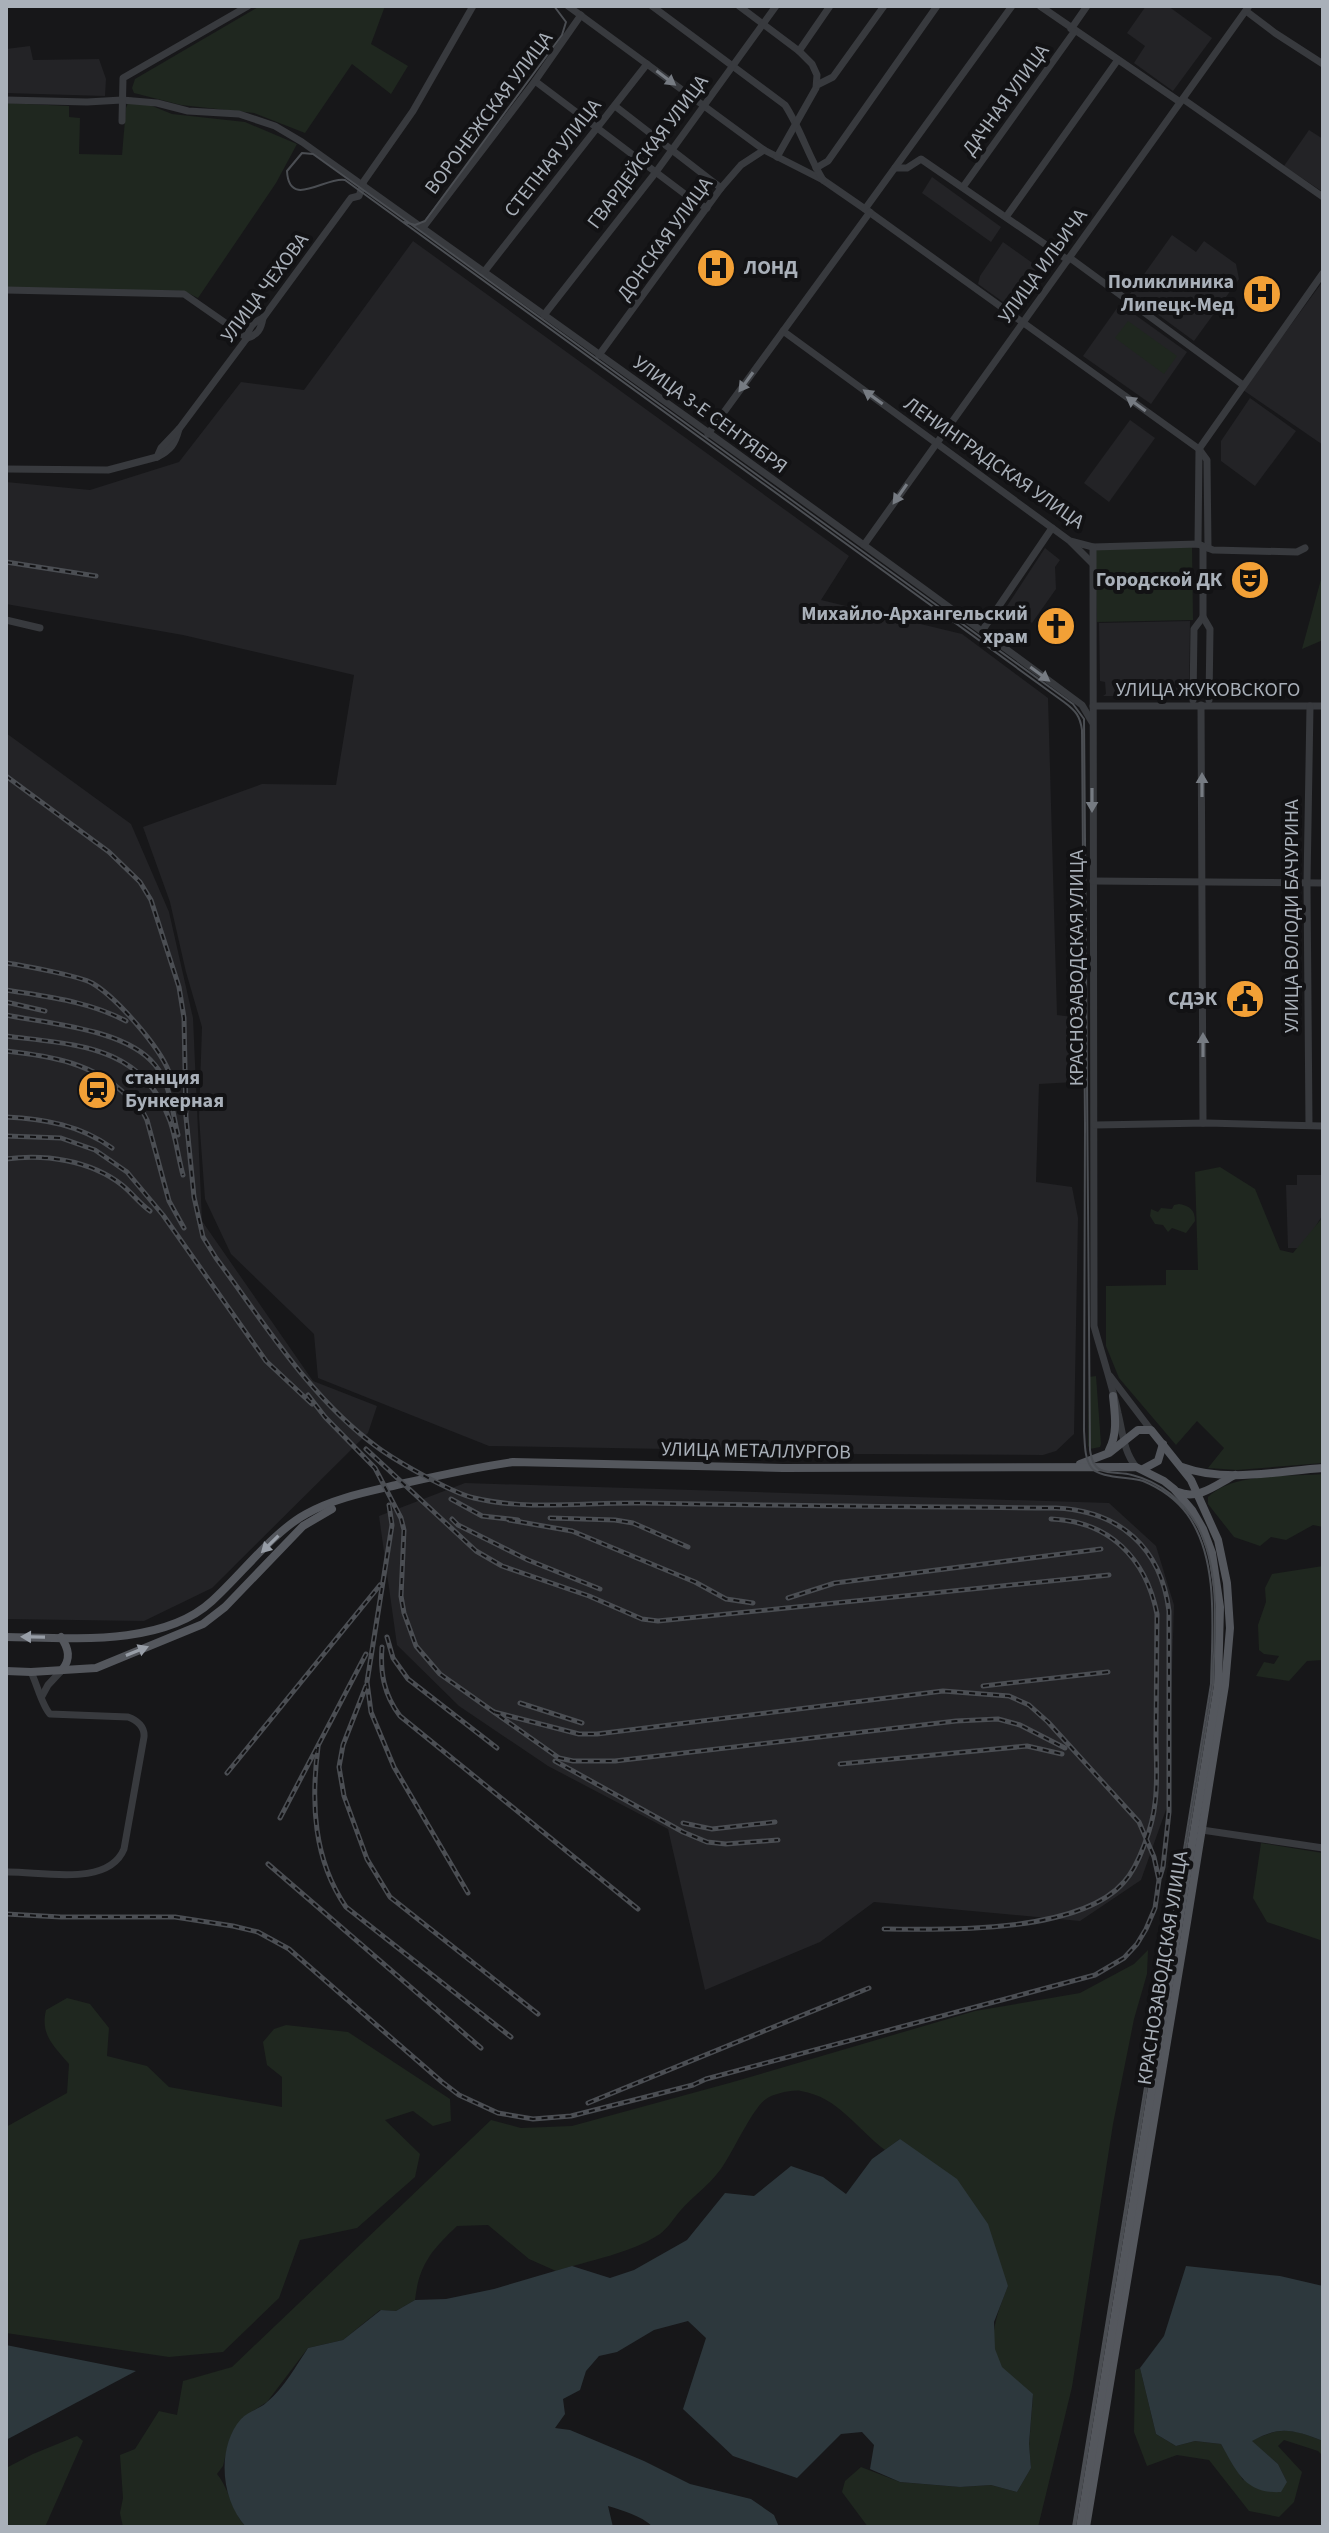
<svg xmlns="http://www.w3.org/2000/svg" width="1329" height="2533" font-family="'Source Sans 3',sans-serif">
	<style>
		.built { fill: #232326 }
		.green { fill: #1f271f }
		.water { fill: #2d383d }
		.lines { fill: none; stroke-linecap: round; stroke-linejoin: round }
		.minor { stroke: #383a3e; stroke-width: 7 }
		.major { stroke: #54575d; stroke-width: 8 }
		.tram { stroke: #4b4e53; stroke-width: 2 }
		.rail-casing { stroke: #4b4e53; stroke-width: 5 }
		.rail { stroke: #121214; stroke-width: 2; stroke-dasharray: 6; stroke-linecap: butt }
		.oneway { fill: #767b82 }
		.oneway2 { fill: #989ea7 }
		.labels { text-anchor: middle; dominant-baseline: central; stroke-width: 8; stroke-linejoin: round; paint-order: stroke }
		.street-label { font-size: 20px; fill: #a9b0b9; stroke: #121214 }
		.poi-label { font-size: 20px; font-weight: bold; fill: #a9b0b9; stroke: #121214; text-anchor: end }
	</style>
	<rect width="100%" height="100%" fill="#171719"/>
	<g class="built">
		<polygon points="1146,6 1168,6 1212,38 1173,91 1134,63 1145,46 1127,33"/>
		<polygon points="30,46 33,60 99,59 106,79 105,96 6,93 6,49"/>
		<polygon points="1309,130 1323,139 1323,192 1284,166"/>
		<polygon points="932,177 1001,227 991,242 922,193"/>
		<polygon points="1172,235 1196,252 1204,241 1236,264 1239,279 1194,341 1130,294"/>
		<polygon points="413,241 849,556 821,600 962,634 1048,698 1057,1015 1073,1017 1074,1082 1039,1084 1036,1182 1072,1187 1078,1218 1074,1434 1056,1451 1043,1455 676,1453 669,1449 489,1446 318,1378 314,1334 231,1254 205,1199 199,1117 202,1027 186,972 170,902 143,827 262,784 336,785 354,675 183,635 6,604 6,482 90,490 179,462 241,382 304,390"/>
		<polygon points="1003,242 1038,267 1010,307 978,284 980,276"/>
		<polygon points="1323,281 1323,445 1243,390"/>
		<polygon points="1120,304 1187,352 1151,404 1083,356"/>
		<polygon points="1250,398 1296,431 1255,486 1221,461 1221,441"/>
		<polygon points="1130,420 1155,438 1109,502 1084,483"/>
		<polygon points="1045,548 1060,560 1055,567 1056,589 1032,623 1007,606"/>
		<polygon points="1190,621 1189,696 1156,696 1156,693 1143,693 1143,696 1103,696 1106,694 1105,682 1100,681 1099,623"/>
		<polygon points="6,733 131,824 169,912 193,1018 202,1221 313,1381 377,1406 368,1433 212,1588 144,1621 6,1619"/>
		<polygon points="1297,1175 1321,1175 1322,1216 1302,1248 1288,1248 1286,1185 1297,1185"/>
		<polygon points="465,1483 1109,1503 1156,1546 1174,1605 1168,1804 1141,1880 1080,1921 874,1902 820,1942 705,1990 668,1829 548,1766 459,1706 397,1645 379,1516"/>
	</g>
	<g class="green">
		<polygon points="260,6 385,6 371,44 408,66 391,94 352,64 305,133 254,113 181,105 134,93 132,88 135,79"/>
		<polygon points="130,97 172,114 245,122 297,144 276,183 198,298 184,291 6,288 6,103 69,106 69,117 80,118 79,154 122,155 126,108"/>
		<polygon points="1128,321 1177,356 1164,374 1115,338"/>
		<polygon points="1192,546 1193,620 1097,622 1095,548"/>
		<polygon points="1323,572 1323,640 1302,649"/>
		<polygon points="1220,1167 1255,1189 1280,1250 1293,1253 1323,1217 1323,1463 1237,1470 1208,1468 1224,1448 1197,1421 1176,1445 1119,1378 1106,1346 1106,1286 1166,1285 1166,1270 1198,1270 1195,1172"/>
		<path d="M 1179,1204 C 1190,1206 1195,1210 1195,1221 L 1186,1233 L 1172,1228 L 1168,1232 L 1163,1225 L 1155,1224 L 1150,1216 L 1151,1209 L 1158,1212 L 1161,1208 L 1172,1209 L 1174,1205 Z"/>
		<polygon points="1096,1376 1101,1444 1100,1447 1090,1449 1088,1446 1089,1377"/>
		<path d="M 1323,1474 L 1323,1527 L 1313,1525 L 1286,1540 L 1271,1537 L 1260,1546 L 1234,1537 L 1208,1504 L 1208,1497 C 1233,1472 1289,1477 1323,1474 Z"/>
		<polygon points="1323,1566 1323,1660 1307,1661 1289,1681 1256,1676 1264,1662 1274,1664 1279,1656 1264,1654 1259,1650 1258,1625 1266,1602 1265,1588 1272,1574"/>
		<polygon points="1261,1843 1323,1853 1323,1941 1267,1922 1253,1898"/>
		<path d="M 1148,1950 L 1147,1974 L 1134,2019 L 1113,2124 L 1072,2387 L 1038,2527 L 868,2527 L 842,2492 L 845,2481 L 861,2467 L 900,2482 L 960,2487 L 991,2485 L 1017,2492 L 1031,2468 L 1029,2445 L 1033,2395 C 1023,2386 1012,2379 1004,2370 C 983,2346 998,2311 1008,2286 L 900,2139 L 885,2150 C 857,2129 838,2097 801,2091 C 794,2089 772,2094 766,2099 C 754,2107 735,2147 726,2161 C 715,2181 695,2194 680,2211 C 674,2218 668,2228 660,2234 C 629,2254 590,2260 556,2271 L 529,2259 L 488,2225 L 457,2226 C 432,2250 419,2264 415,2300 L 396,2311 L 380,2310 L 343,2340 L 308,2348 L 267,2402 L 242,2418 L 229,2441 L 223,2466 L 217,2474 C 230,2490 232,2512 246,2527 L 123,2527 L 120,2513 L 123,2498 L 120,2455 L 135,2449 L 159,2411 L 177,2415 L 183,2381 L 232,2367 L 491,2120 L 521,2128 L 572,2126 L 733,2082 L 975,2011 L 1080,1993 L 1134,1964 Z"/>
		<path d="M 67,1998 L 90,2004 L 109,2028 L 107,2056 L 147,2066 L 169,2087 L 282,2107 L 282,2077 L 267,2065 L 263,2042 L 274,2029 L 286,2025 L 348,2032 L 450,2099 L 451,2121 L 433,2126 L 413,2111 L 385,2120 L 420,2154 L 415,2177 L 357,2228 L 300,2240 L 279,2298 L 223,2352 L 169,2357 L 6,2333 L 6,2127 L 67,2093 L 69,2064 C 54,2046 40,2035 46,2010 Z"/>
		<path d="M 1140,2368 L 1156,2434 L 1176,2446 L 1195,2441 L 1221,2444 L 1243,2480 L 1287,2482 L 1278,2464 L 1251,2441 C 1281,2426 1293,2429 1323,2441 L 1323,2456 L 1318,2451 L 1284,2440 L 1278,2446 L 1302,2472 L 1294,2502 L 1279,2517 L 1249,2511 L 1209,2460 L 1177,2455 L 1147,2466 L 1134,2432 L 1135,2370 Z"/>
		<polygon points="77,2436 83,2441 45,2527 6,2527 6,2468 33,2454"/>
	</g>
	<g class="water">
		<path d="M 900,2139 L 957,2179 L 988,2224 L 1008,2286 L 994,2322 L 995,2349 L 1002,2367 L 1033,2394 L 1029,2444 L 1031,2468 L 1017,2492 L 991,2485 L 960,2487 L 900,2482 L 870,2469 L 874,2445 L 862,2432 L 841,2434 L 797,2478 L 733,2456 L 683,2409 L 706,2338 L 688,2321 L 654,2330 L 617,2352 L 599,2356 L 586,2371 L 580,2390 L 563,2399 L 565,2414 L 555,2428 L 570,2430 L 644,2461 L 690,2484 L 751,2499 L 774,2515 L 779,2527 L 653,2527 C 640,2515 624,2511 608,2506 L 613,2527 L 246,2527 C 221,2500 216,2448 241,2419 C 248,2411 260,2409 267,2402 C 284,2388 296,2366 308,2348 L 343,2340 L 381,2310 L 396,2311 L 415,2300 L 446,2299 L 494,2289 L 572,2266 L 610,2278 L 634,2270 L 687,2240 L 725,2193 L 754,2196 L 791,2166 L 823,2177 L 846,2194 L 872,2159 Z"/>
		<path d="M 1186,2266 L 1280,2276 L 1323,2286 L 1323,2441 C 1294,2430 1280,2425 1252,2441 L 1278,2464 L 1287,2482 L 1281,2492 C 1245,2494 1237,2472 1221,2444 L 1195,2441 L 1176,2446 L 1156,2434 L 1140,2368 L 1164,2336 Z"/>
		<polygon points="6,2345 136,2371 6,2440"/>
	</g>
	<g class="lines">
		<g class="minor">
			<polyline points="568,6 764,150 823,180 865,209 1199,449 1207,460 1208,548"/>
			<path d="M 652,6 L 785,105 C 800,128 808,155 823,180"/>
			<polyline points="739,6 799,51 812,64 817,75 816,88 777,157"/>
			<polyline points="1040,6 1180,102"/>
			<polyline points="1246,11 1275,33 1323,64"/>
			<polyline points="1071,29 1087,6"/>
			<polyline points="799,51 830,6"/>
			<polyline points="535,81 694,201 707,208"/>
			<polyline points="817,85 833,77 884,6"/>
			<polyline points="1183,99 1323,197"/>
			<path d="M 6,100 L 87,102 L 122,100 L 157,103 L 188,111 L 239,114 L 275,126 L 302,142 C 563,328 824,514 1082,705 L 1092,722"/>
			<polyline points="615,106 721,188"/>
			<polyline points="122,121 123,78 248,6"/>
			<polyline points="816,168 828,161 937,6"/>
			<polyline points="895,168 907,168 921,159 1068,260"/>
			<polyline points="963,187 1074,32"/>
			<polyline points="865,209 1012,6"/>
			<polyline points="1006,217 1117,61"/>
			<polyline points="422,229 535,81 581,15"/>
			<polyline points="1070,258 1243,385"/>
			<polyline points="484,272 647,64"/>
			<path d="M 6,290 L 184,294 L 247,338 C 258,335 261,329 263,318"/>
			<polyline points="544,315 656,172 776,6"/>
			<polyline points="783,331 1070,541 1093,547 1198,544 1213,550 1297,552 1305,548"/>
			<polyline points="599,355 721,188 741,165 764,150"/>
			<polyline points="708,434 870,212"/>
			<path d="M 157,457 C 171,450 175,444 179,429"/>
			<path d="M 6,469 L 108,470 L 157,457 L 161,448 L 179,429 L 247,338 C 249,327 253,322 263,318 L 351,198 L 359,196 L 364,181 L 413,111 L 473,6"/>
			<polyline points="1071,542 1092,563"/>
			<polyline points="1198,544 1199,449 1323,273"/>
			<polyline points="864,545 1249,6"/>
			<path d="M 1093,547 L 1094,1326 C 1102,1355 1112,1384 1118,1413 C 1123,1433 1123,1450 1136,1467"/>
			<polyline points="1203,617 1210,629 1209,700"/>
			<polyline points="6,620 40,628"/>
			<polyline points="982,631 1052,528"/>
			<polyline points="1193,700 1194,629 1203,617 1203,547"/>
			<polyline points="1201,705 1203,1123"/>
			<polyline points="1093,706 1323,706"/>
			<polyline points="1093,881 1323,883"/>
			<polyline points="1095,1125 1207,1123 1323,1126"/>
			<polyline points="1309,1125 1307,883 1310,706"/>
			<polyline points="1110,1376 1151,1430"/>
			<polyline points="42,1696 48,1685 62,1670"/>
			<polyline points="1202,1830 1323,1848"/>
			<path d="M 6,1872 C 40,1871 108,1888 124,1849 L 144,1737 C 145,1727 137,1720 128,1717 L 50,1714 C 42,1706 37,1684 31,1672"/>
		</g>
		<g class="major">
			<path d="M 1109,1450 C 1118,1433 1115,1415 1113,1396"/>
			<polyline points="1080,1464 1109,1453 1138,1430 1151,1430 1191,1480 1218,1540 1227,1583 1230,1628 1225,1685 1187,1922 1086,2527"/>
			<path d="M 1182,1467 C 1225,1483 1279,1471 1323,1468"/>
			<polyline points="1143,1469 1158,1461 1163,1444"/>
			<path d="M 1178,1492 C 1198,1501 1217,1484 1235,1475"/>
			<path d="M 6,1637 C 69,1638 162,1647 212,1601 C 241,1575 273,1532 306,1514 C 336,1497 372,1491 405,1483 C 441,1475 477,1467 513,1462 L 783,1468 L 1136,1467 L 1164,1481 L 1174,1489 L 1192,1510 L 1203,1529 L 1212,1553 L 1220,1607 L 1218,1685 L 1080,2527"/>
			<path d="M 61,1637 C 69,1649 71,1659 62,1670"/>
			<polyline points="6,1671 31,1672 96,1668 203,1624 225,1607 303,1526 332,1509"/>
		</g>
		<g class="tram">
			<polyline points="404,222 415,225 425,221 562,35 566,22 554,6"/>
			<path d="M 1073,2527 L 1211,1684 C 1212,1632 1220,1559 1187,1514 C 1176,1499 1160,1488 1143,1481 C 1130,1477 1097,1478 1091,1467 C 1084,1457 1085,1442 1084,1431 L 1085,1125 L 1082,730 C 1080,716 1076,711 1064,702 L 345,180 C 326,176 289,210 287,171 L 302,153 L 313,154 L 412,225 L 1073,704 L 1084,719 L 1090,1450 C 1091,1457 1093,1467 1101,1470 C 1110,1474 1122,1472 1132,1475 C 1160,1482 1184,1501 1198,1527 C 1222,1574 1214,1634 1213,1685 L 1075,2527"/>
		</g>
		<defs>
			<g id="rail">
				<polyline points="6,562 96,576"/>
				<path d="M 6,776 L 109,852 L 140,882 L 151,900 L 179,987 L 184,1018 L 186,1117 L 194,1197 L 203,1237 L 216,1258 C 265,1324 310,1398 377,1447 C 396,1461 452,1493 474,1498 C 528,1511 587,1502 643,1503 C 781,1506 918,1507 1056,1508 C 1119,1511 1161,1547 1169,1611 L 1169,1812 L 1163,1867 L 1160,1877"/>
				<path d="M 6,963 C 21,965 80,976 92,983 C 116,997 159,1046 169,1072"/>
				<path d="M 6,990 C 48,997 88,1001 126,1021"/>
				<polyline points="6,1002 45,1011"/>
				<path d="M 6,1015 C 50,1024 126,1029 155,1065 C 171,1084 172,1112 178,1135"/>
				<path d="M 6,1036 C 75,1045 142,1044 170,1121 C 176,1138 178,1157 183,1175"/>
				<path d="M 6,1051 C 51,1056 94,1063 127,1096 C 135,1103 143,1110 147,1120 L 169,1201 L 184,1228"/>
				<path d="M 6,1117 C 45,1119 80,1125 112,1148"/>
				<polyline points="6,1136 61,1138 95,1150 127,1172 163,1215 266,1361 312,1404"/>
				<path d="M 6,1159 C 45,1154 90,1160 122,1185 C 132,1193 139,1203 150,1211"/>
				<polyline points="308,1395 325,1417 375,1468 401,1518 404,1530 401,1596 404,1613 416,1646 440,1674 559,1758 573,1761 615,1761 956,1721 998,1719 1020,1725 1065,1748"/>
				<polyline points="366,1449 476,1551 502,1566 589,1596 642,1619 658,1621 1109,1575"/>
				<polyline points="451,1499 482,1516 518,1520"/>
				<polyline points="389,1505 392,1525 367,1682 371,1712 394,1767 468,1893"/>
				<polyline points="550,1518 615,1520 633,1523 688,1547"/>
				<polyline points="452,1519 458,1525 528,1560 600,1589"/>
				<polyline points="509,1520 572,1531 695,1582 726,1599 753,1603"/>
				<polyline points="788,1598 835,1583 1101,1549"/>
				<polyline points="387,1637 393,1658 408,1679 497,1748"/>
				<path d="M 382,1647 C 380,1673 384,1695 400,1716 L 638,1909"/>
				<polyline points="366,1686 343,1745 339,1767 344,1796 367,1859 390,1897 538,2014"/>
				<polyline points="983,1686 1108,1672"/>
				<polyline points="520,1703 582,1723"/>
				<path d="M 318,1747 C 311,1802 313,1859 346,1907 L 511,2037"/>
				<polyline points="555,1761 683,1832 707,1842 726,1844 778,1840"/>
				<polyline points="840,1764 1027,1746 1062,1754"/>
				<polyline points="227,1773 380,1585"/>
				<polyline points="280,1818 366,1654"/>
				<polyline points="683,1823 712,1829 775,1822"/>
				<polyline points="268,1864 481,2048"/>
				<polyline points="6,1914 61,1917 175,1917 233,1926 258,1932 289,1949 442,2082 459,2095 498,2113 533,2119 571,2116 693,2085 706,2079 1095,1975 1124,1958 1137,1944 1146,1929 1155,1908 1159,1880 1154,1857 1139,1822 1048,1722 1029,1705 1009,1696 943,1691 597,1734 579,1734 494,1712"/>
				<path d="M 884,1929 C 948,1930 1080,1933 1124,1882 C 1139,1866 1153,1825 1155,1803 C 1158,1781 1156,1758 1156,1736 C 1156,1695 1157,1654 1157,1614 C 1146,1558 1109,1521 1051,1519"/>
				<polyline points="588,2103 869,1988"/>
			</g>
		</defs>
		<use href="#rail" class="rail-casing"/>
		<use href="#rail" class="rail"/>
	</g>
	<defs><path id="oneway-solid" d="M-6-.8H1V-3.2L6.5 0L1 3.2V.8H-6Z" transform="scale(2)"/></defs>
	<g class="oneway">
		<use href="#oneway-solid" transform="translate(666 78) rotate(37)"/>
		<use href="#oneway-solid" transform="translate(746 382) rotate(126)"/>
		<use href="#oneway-solid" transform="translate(873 397) rotate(-144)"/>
		<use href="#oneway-solid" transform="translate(1136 404) rotate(-144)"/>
		<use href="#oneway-solid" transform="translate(900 494) rotate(125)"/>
		<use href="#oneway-solid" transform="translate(1040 674) rotate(36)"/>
		<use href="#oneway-solid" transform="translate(1202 785) rotate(-90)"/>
		<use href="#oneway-solid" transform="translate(1092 800) rotate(90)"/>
		<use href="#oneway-solid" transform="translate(1203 1045) rotate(-90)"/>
	</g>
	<g class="oneway2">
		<use href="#oneway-solid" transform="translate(270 1544) rotate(135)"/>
		<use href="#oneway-solid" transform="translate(33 1637) rotate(-179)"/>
		<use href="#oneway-solid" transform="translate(137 1651) rotate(-22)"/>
	</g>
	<defs>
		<symbol id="hospital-disc" viewBox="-11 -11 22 22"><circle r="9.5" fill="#f2a036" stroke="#121214"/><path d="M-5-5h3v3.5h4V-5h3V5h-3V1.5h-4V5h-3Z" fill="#111"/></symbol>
		<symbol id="theatre-disc" viewBox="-11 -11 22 22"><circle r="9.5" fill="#f2a036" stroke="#121214"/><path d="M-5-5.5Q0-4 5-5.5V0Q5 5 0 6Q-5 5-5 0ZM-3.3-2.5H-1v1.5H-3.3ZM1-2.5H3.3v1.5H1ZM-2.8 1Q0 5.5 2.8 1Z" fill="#111"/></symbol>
		<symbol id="church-disc" viewBox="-11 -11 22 22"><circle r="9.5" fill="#f2a036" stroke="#121214"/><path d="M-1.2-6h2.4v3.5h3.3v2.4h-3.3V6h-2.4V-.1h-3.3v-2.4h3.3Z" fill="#111"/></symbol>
		<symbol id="civic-disc" viewBox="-11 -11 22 22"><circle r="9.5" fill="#f2a036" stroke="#121214"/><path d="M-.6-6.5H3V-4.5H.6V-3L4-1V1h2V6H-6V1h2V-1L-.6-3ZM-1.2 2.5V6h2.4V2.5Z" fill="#111"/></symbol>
		<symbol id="station-disc" viewBox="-11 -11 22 22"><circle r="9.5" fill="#f2a036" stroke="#121214"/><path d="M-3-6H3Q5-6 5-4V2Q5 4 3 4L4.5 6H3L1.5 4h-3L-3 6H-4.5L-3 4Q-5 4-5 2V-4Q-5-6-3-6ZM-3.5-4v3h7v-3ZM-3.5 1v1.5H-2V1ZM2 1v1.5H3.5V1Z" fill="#111"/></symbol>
	</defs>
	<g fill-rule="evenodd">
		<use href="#hospital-disc" x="694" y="246" width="44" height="44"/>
		<use href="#hospital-disc" x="1240" y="272" width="44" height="44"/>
		<use href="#theatre-disc" x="1228" y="558" width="44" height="44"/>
		<use href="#church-disc" x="1034" y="604" width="44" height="44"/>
		<use href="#civic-disc" x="1223" y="977" width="44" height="44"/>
		<use href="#station-disc" x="75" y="1068" width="44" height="44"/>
	</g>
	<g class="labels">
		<g class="street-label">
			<text transform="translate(1006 100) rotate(-54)">ДАЧНАЯ УЛИЦА</text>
			<text transform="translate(489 113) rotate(-53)">ВОРОНЕЖСКАЯ УЛИЦА</text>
			<text transform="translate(648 152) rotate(-53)">ГВАРДЕЙСКАЯ УЛИЦА</text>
			<text transform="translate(553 158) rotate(-52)">СТЕПНАЯ УЛИЦА</text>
			<text transform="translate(665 239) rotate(-54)">ДОНСКАЯ УЛИЦА</text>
			<text transform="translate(1043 266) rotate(-54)">УЛИЦА ИЛЬИЧА</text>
			<text transform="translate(265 288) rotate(-53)">УЛИЦА ЧЕХОВА</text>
			<text transform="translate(710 415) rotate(36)">УЛИЦА 3-Е СЕНТЯБРЯ</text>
			<text transform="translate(994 463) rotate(35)">ЛЕНИНГРАДСКАЯ УЛИЦА</text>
			<text x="1208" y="690">УЛИЦА ЖУКОВСКОГО</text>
			<text transform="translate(1292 916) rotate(-90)">УЛИЦА ВОЛОДИ БАЧУРИНА</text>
			<text transform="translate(1077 968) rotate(-90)">КРАСНОЗАВОДСКАЯ УЛИЦА</text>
			<text transform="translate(756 1451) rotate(1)">УЛИЦА МЕТАЛЛУРГОВ</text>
			<text transform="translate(1163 1968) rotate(-81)">КРАСНОЗАВОДСКАЯ УЛИЦА</text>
		</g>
		<g class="poi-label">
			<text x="744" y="268" text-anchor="start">ЛОНД</text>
			<text x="1234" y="282">Поликлиника<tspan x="1234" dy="23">Липецк-Мед</tspan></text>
			<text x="1222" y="580">Городской ДК</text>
			<text x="1028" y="614">Михайло-Архангельский<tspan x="1028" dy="23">храм</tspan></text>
			<text x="1217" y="999">СДЭК</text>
			<text x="125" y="1078" text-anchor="start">станция<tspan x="125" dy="23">Бункерная</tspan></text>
		</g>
	</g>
	<rect width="1329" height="2533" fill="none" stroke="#a9b0b9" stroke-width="16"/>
</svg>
